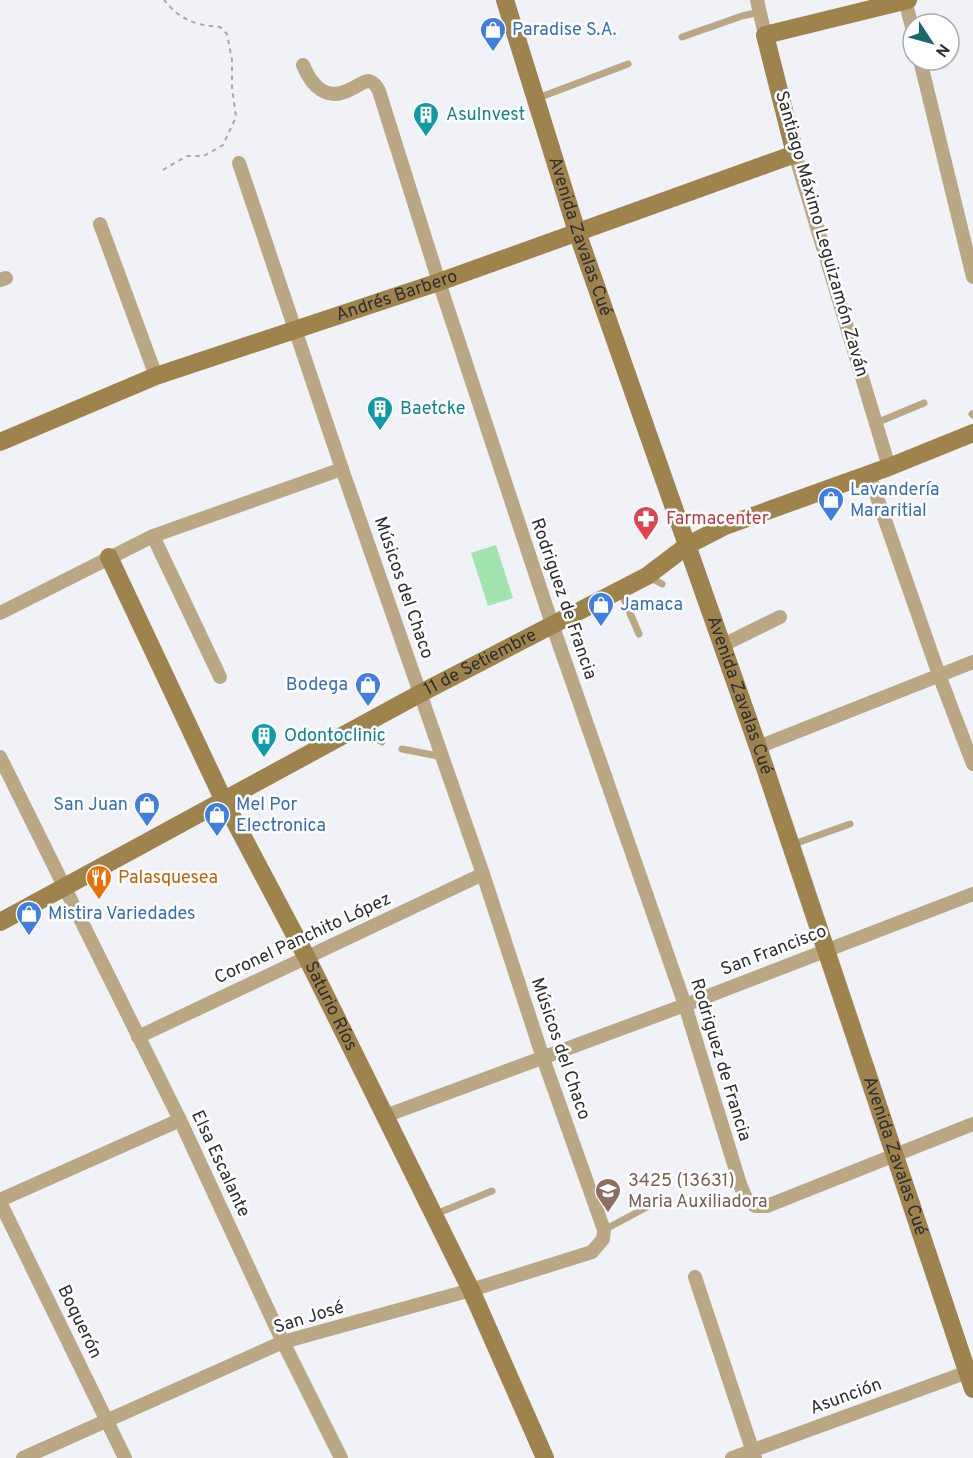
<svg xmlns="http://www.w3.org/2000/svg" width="973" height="1458" font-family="Overpass,sans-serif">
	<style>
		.green { fill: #a2e4b0 }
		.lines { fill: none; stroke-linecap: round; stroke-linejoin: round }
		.path { stroke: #a7a8ac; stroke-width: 2; stroke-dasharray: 4.5 4.5; stroke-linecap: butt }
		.lane { stroke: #baa884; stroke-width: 7 }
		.street { stroke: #baa884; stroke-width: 14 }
		.secondary { stroke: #9e844c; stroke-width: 18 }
		.labels { text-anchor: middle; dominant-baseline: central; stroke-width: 5; stroke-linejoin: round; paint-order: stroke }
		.shop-label { font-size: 18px; fill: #366cbe; stroke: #fff; text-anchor: start }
		.culture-label { font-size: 18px; fill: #0d838f; stroke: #fff; text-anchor: start }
		.street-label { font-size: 18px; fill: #2e2e30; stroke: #fff }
		.health-label { font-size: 18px; fill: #be3a42; stroke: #fff; text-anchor: start }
		.food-label { font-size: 18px; fill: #c56008; stroke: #fff; text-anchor: start }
		.education-label { font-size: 18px; fill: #785e54; stroke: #fff; text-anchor: start }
	</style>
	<rect width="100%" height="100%" fill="#f1f2f8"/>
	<polygon class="green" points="496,545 513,598 488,606 471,553"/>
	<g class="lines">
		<path class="path" d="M 163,170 L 187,156 L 204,156 L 223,145 L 236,117 L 232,88 L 232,60 L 227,34 L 220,27 C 194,25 181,20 164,0"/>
		<g class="lane">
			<polyline points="682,37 742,16 760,12"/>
			<polyline points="538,98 628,64"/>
			<polyline points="972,414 973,415"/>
			<polyline points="876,423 924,403"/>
			<polyline points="649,577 662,584"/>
			<polyline points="620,590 639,634"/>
			<polyline points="359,730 382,742"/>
			<polyline points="402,749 443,757"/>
			<polyline points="791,845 850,824"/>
			<polyline points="436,1214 492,1191"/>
			<polyline points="604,1230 647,1207"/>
		</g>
		<g class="street">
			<polyline points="757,0 765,35"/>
			<polyline points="905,0 913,31"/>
			<polyline points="920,60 973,277"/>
			<path d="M 303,65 C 312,87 327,102 351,89 C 357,87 363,81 369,81 C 374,82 377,87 379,91 L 439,282 L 552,624 L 685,1005 L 741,1187 L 746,1198 L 755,1206 L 767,1206 L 973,1124"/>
			<polyline points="795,154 889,467"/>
			<polyline points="100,224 156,376"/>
			<polyline points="0,280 6,278"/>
			<polyline points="869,474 939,675 973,764"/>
			<polyline points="153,536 220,677"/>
			<polyline points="0,613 153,536 342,469"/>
			<polyline points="723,645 780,617"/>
			<polyline points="758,747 973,662"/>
			<polyline points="0,757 180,1120 283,1342 341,1458"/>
			<polyline points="138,1037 483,874"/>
			<polyline points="385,1116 685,1005 973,894"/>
			<polyline points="0,1200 180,1120"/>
			<polyline points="0,1202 125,1458"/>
			<polyline points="695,1277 755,1458"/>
			<polyline points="23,1458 283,1342 471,1290 592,1252 603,1239 604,1230 543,1058 483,874 342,469 239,163"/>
			<polyline points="732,1458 973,1370"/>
		</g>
		<g class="secondary">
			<path id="s1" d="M 505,0 L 577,232 L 758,747 L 973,1389"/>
			<path id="s2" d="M 0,442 L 156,376 L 439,282 L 795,154 L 765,35 L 908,0"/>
			<path id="s3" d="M 109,557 L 224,801 L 306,956 L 471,1290 L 545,1458"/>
			<path id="s4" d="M 0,922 L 421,693 L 647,576 L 688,545 L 725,526 L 889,467 L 973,433"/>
		</g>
	</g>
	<defs>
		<symbol id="shop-pin" viewBox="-11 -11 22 30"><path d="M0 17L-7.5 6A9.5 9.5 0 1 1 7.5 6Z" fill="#3f7fe0" stroke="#fff"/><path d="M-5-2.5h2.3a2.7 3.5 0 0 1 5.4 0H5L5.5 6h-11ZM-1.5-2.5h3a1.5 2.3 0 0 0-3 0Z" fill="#fff"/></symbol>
		<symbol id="building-pin" viewBox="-11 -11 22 30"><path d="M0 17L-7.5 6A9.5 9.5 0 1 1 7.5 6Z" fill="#0f9aa8" stroke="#fff"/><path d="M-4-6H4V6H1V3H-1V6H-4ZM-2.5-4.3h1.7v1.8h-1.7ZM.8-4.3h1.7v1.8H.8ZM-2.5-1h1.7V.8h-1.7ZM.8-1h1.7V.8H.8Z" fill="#fff"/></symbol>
		<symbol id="pharmacy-pin" viewBox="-11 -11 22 30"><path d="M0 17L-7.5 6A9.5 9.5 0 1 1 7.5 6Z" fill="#e0444e" stroke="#fff"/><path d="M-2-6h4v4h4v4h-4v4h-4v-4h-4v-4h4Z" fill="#fff"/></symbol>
		<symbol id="restaurant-pin" viewBox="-11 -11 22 30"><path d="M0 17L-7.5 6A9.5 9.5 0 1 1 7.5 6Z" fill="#e8710a" stroke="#fff"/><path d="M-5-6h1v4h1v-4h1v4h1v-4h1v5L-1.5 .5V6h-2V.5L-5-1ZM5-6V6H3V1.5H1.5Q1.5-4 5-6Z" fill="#fff"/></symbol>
		<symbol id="school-pin" viewBox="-11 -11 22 30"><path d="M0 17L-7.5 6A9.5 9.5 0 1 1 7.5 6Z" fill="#8d6e63" stroke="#fff"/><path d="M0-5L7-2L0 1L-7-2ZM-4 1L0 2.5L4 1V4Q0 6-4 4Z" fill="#fff"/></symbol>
	</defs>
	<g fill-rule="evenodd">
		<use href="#shop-pin" x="478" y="15" width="30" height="40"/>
		<use href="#building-pin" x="411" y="100" width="30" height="40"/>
		<use href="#building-pin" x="365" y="394" width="30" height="40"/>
		<use href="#shop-pin" x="816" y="485" width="30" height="40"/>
		<use href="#pharmacy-pin" x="631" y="504" width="30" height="40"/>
		<use href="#shop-pin" x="586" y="590" width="30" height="40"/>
		<use href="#shop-pin" x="353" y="670" width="30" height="40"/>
		<use href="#building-pin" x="249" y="721" width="30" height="40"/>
		<use href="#shop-pin" x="132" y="790" width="30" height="40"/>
		<use href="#shop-pin" x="202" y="800" width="30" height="40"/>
		<use href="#restaurant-pin" x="84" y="863" width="30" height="40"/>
		<use href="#shop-pin" x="14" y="899" width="30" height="40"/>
		<use href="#school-pin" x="593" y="1176" width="30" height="40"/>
	</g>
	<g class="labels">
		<g class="shop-label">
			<text x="512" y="30">Paradise S.A.</text>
			<text x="850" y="490">Lavandería<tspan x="850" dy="21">Mararitial</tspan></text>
			<text x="620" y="605">Jamaca</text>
			<text x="348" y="685" text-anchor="end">Bodega</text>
			<text x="128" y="805" text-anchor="end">San Juan</text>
			<text x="236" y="805">Mel Por<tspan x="236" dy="21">Electronica</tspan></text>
			<text x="48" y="914">Mistira Variedades</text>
		</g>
		<g class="culture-label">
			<text x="446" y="115">AsuInvest</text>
			<text x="400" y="409">Baetcke</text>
			<text x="284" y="736">Odontoclinic</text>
		</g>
		<g class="street-label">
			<text transform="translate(821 234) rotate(74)">Santiago Máximo Leguizamón Zaván</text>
			<text stroke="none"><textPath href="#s1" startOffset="248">Avenida Zavalas Cué</textPath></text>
			<text stroke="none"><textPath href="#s2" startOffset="423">Andrés Barbero</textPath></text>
			<text transform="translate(403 588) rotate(71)">Músicos del Chaco</text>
			<text transform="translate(563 599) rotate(71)">Rodriguez de Francia</text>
			<text stroke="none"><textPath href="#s4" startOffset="546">11 de Setiembre</textPath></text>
			<text stroke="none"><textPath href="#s1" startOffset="734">Avenida Zavalas Cué</textPath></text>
			<text transform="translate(303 939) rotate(-25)">Coronel Panchito López</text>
			<text transform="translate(774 951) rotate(-21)">San Francisco</text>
			<text stroke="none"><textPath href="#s3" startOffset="501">Saturio Ríos</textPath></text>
			<text transform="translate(560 1049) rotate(71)">Músicos del Chaco</text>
			<text transform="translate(720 1060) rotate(73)">Rodriguez de Francia</text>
			<text stroke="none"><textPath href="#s1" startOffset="1220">Avenida Zavalas Cué</textPath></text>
			<text transform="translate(220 1164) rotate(65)">Elsa Escalante</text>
			<text transform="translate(309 1318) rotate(-17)">San José</text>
			<text transform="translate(79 1322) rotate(64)">Boquerón</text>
			<text transform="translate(846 1397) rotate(-20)">Asunción</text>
		</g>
		<g class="health-label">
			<text x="666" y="519">Farmacenter</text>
		</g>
		<g class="food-label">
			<text x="118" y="878">Palasquesea</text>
		</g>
		<g class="education-label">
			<text x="628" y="1181">3425 (13631)<tspan x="628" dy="21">Maria Auxiliadora</tspan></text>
		</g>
	</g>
	<g transform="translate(931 42) rotate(126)"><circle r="28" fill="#ffffff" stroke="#ababac" stroke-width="1.5"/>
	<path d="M0-4.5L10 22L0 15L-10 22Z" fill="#1b6671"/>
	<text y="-9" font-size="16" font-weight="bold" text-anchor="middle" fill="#2e2e30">N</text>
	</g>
</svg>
